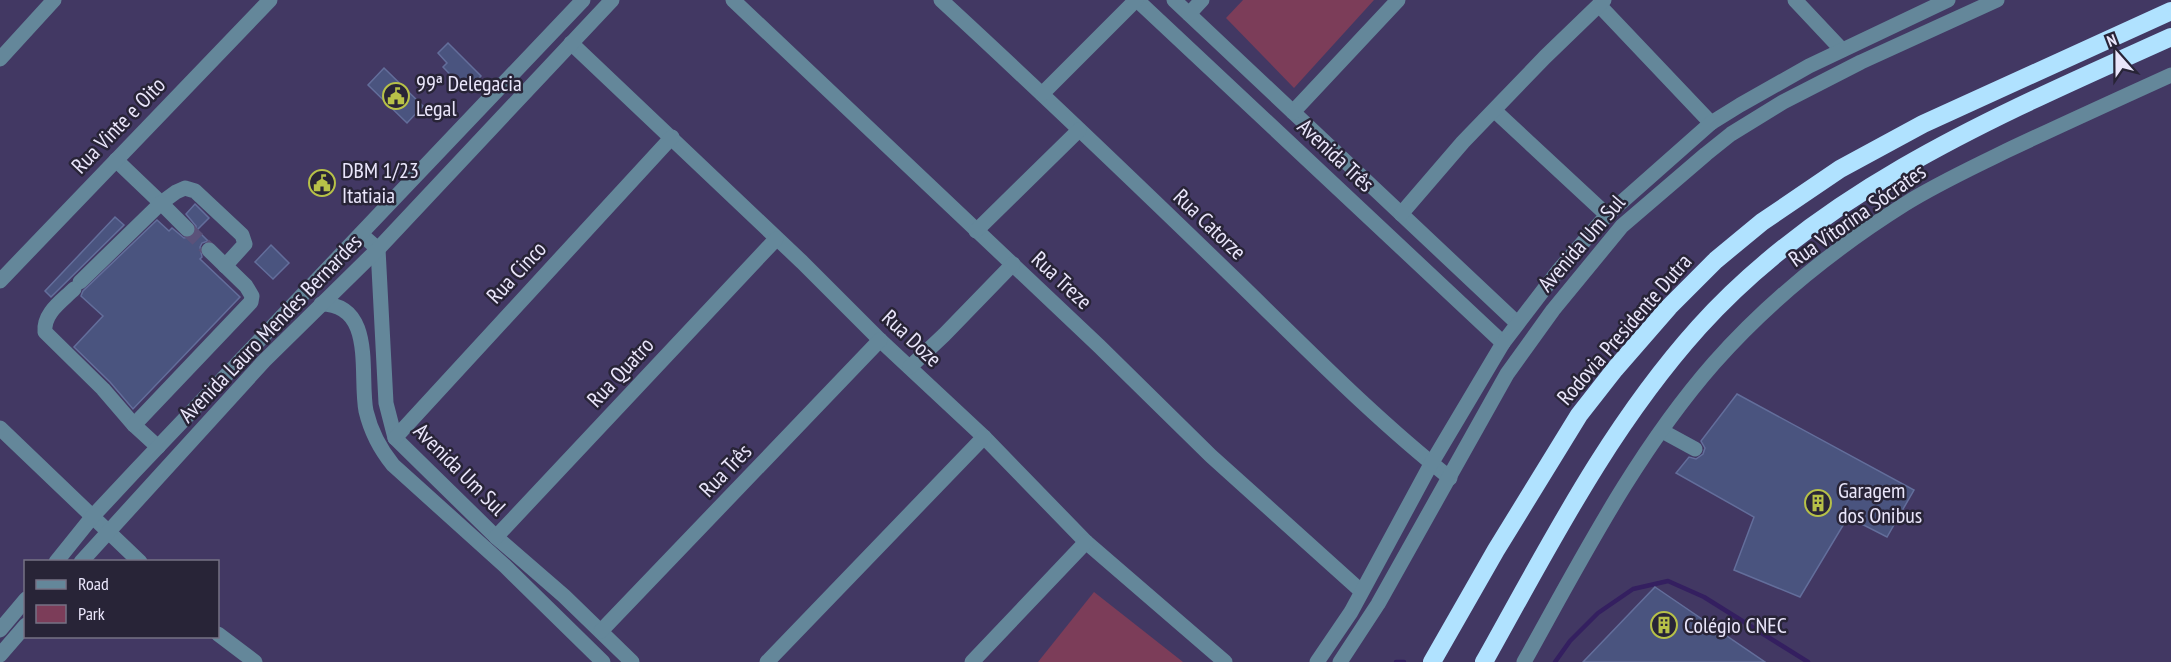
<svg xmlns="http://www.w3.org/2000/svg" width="2171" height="662" font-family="'PT Sans Narrow',sans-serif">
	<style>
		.green { fill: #7c3d59 }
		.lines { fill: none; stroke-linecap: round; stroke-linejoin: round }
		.stream { stroke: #341f60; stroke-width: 4.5 }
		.building { fill: #4a547f; stroke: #636e9b; stroke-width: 1.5 }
		.minor-tunnel { stroke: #5b527a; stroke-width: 15; stroke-dasharray: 15 8; stroke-linecap: butt }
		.minor { stroke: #64879a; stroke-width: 15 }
		.highway { stroke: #b0e2ff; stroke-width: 18 }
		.labels { text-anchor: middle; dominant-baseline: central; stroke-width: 5; stroke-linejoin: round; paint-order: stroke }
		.poi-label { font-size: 22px; fill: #eae6fb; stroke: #282437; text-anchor: start }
		.street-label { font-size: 22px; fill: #eae6fb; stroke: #282437 }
	</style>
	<rect width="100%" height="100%" fill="#423863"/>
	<g class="green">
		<polygon points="1243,0 1374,0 1294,88 1226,18"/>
		<polygon points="1094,592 1183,662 1038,662"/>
	</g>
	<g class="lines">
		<g class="stream">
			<polyline points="1396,662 1404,662"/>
			<polyline points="1555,662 1570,641 1598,613 1633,589 1668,581 1704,597 1808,662"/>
		</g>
	</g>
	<g class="building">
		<polygon points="448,43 481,76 466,91 443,67 447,63 438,53"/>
		<polygon points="384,68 423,106 407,123 368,85"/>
		<polygon points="195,204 209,218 197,230 208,241 202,243 200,247 202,257 200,259 240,297 133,409 110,382 74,347 103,316 81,296 83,291 157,220 169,231 172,228 184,238 193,236 196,232 196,226 186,214"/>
		<polygon points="115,217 124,225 51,297 45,291"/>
		<polygon points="271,245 289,263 273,279 255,262"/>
		<polygon points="1737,394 1914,490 1887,537 1848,517 1800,597 1734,570 1754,517 1676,473 1689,457 1696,459 1703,454 1705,448 1701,441"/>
		<polygon points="1655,587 1765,662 1583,662"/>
	</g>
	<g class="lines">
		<polyline class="minor-tunnel" points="187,229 209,250"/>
		<g class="minor">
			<polyline points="733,0 1099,346 1211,456 1361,591"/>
			<path d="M 941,0 C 1041,92 1139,186 1237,281 C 1306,348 1374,418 1450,478"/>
			<polyline points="1137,0 1503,343"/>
			<polyline points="1174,0 1517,323"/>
			<polyline points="1795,0 1842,50"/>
			<polyline points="1599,5 1711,123"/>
			<polyline points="1189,14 1202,0"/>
			<polyline points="571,43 802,262 880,340 984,437 1086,542 1225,662"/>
			<polyline points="0,59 54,0"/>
			<polyline points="1042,94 1136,0"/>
			<polyline points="1495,111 1607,215"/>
			<polyline points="1293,112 1398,0"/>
			<polyline points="116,160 161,203 176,192 185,188 195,191 242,235 245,244 225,266"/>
			<polyline points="1401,214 1463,142 1545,57 1604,0"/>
			<polyline points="976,231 1079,130"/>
			<polyline points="361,234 378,249 386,403 395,438 496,537 564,596 632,662"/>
			<polyline points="0,281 270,0"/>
			<polyline points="80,282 161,203 187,229"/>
			<path d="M 74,289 C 62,301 43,313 45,332 L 103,389 L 134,425 L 158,447"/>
			<path d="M 321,304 C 376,304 359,375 366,411 C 371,432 380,449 393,465 L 505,566 L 603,662"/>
			<polyline points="910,367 944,335 1013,264"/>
			<polyline points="134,425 251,302 252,296 246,286 209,250"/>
			<polyline points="0,428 140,562"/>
			<polyline points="1662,431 1695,449"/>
			<polyline points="395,438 672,137"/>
			<polyline points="496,537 776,239"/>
			<polyline points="56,562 93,516 136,470 583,0"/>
			<polyline points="81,562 264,361 378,249 612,0"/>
			<polyline points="0,630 26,599"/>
			<polyline points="601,631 880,340"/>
			<polyline points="218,634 255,662"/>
			<polyline points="0,655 26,625"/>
			<polyline points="767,662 984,437"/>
			<polyline points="972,662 1086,542"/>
			<polyline points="1317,662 1351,612 1431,464 1503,343 1558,271 1607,215 1711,123 1740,105 1809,66 1948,0"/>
			<polyline points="1340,662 1378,604 1507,374 1553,310 1622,226 1706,154 1731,134 1783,102 1861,62 1997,0"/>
			<path d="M 1524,662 C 1581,560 1636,452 1714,363 C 1769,301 1835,248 1905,204 C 1937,184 1972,168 2006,151 C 2061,125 2116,100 2171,75"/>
		</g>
		<g class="highway">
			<polyline points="1432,662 1496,550 1579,415 1615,369 1669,307 1716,260 1762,222 1840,169 1923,124 2171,11"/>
			<path d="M 1484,662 C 1549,546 1609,427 1699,327 C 1825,187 2003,113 2171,37"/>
		</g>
	</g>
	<defs>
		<symbol id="civic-ring" viewBox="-11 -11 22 22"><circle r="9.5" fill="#282437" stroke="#b7c148" stroke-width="1.5"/><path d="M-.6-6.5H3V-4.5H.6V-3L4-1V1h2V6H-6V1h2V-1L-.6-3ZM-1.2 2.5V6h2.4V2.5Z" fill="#b7c148"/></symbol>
		<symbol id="building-ring" viewBox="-11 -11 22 22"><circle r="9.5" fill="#282437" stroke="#b7c148" stroke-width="1.5"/><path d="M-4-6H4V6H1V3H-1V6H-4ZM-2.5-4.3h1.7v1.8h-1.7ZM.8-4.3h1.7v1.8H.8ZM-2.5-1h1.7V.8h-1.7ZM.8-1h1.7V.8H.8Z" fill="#b7c148"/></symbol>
	</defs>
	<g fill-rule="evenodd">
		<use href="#civic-ring" x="381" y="81" width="30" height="30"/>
		<use href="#civic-ring" x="307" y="168" width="30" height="30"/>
		<use href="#building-ring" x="1803" y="488" width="30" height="30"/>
		<use href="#building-ring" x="1649" y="610" width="30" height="30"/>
	</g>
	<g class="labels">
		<g class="poi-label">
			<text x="416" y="83">99ª Delegacia<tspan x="416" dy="25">Legal</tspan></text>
			<text x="342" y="170">DBM 1/23<tspan x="342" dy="25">Itatiaia</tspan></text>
			<text x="1838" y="490">Garagem<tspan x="1838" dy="25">dos Onibus</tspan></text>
			<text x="1684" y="625">Colégio CNEC</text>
		</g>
		<g class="street-label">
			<text transform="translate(118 125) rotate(-46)">Rua Vinte e Oito</text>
			<text transform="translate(1336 155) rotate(43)">Avenida Três</text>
			<text transform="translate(1857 215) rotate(-35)">Rua Vitorina Sócrates</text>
			<text transform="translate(1210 224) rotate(44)">Rua Catorze</text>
			<text transform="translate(1581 243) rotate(-49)">Avenida Um Sul</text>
			<text transform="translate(516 272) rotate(-47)">Rua Cinco</text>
			<text transform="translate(1062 280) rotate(43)">Rua Treze</text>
			<text transform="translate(270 328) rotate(-46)">Avenida Lauro Mendes Bernardes</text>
			<text transform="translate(1624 329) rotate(-49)">Rodovia Presidente Dutra</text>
			<text transform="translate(912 338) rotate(43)">Rua Doze</text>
			<text transform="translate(620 372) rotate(-47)">Rua Quatro</text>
			<text transform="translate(460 469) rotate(45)">Avenida Um Sul</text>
			<text transform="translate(725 470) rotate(-46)">Rua Três</text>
		</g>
	</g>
	<rect x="24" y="560" width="195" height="78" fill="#282437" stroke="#767285" stroke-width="1.5"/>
	<rect x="36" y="580" width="30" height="9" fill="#64879a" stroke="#767285" stroke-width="1.5"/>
	<text x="78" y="590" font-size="18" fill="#eae6fb">Road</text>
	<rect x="36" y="605" width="30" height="18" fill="#7c3d59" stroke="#767285" stroke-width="1.5"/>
	<text x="78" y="620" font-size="18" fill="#eae6fb">Park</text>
	<g transform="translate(2117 54) rotate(339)" stroke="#282437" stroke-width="4.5" paint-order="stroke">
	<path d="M0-4.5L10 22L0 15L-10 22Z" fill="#eae6fb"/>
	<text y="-9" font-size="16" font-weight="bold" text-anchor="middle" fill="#eae6fb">N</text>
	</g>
</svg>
